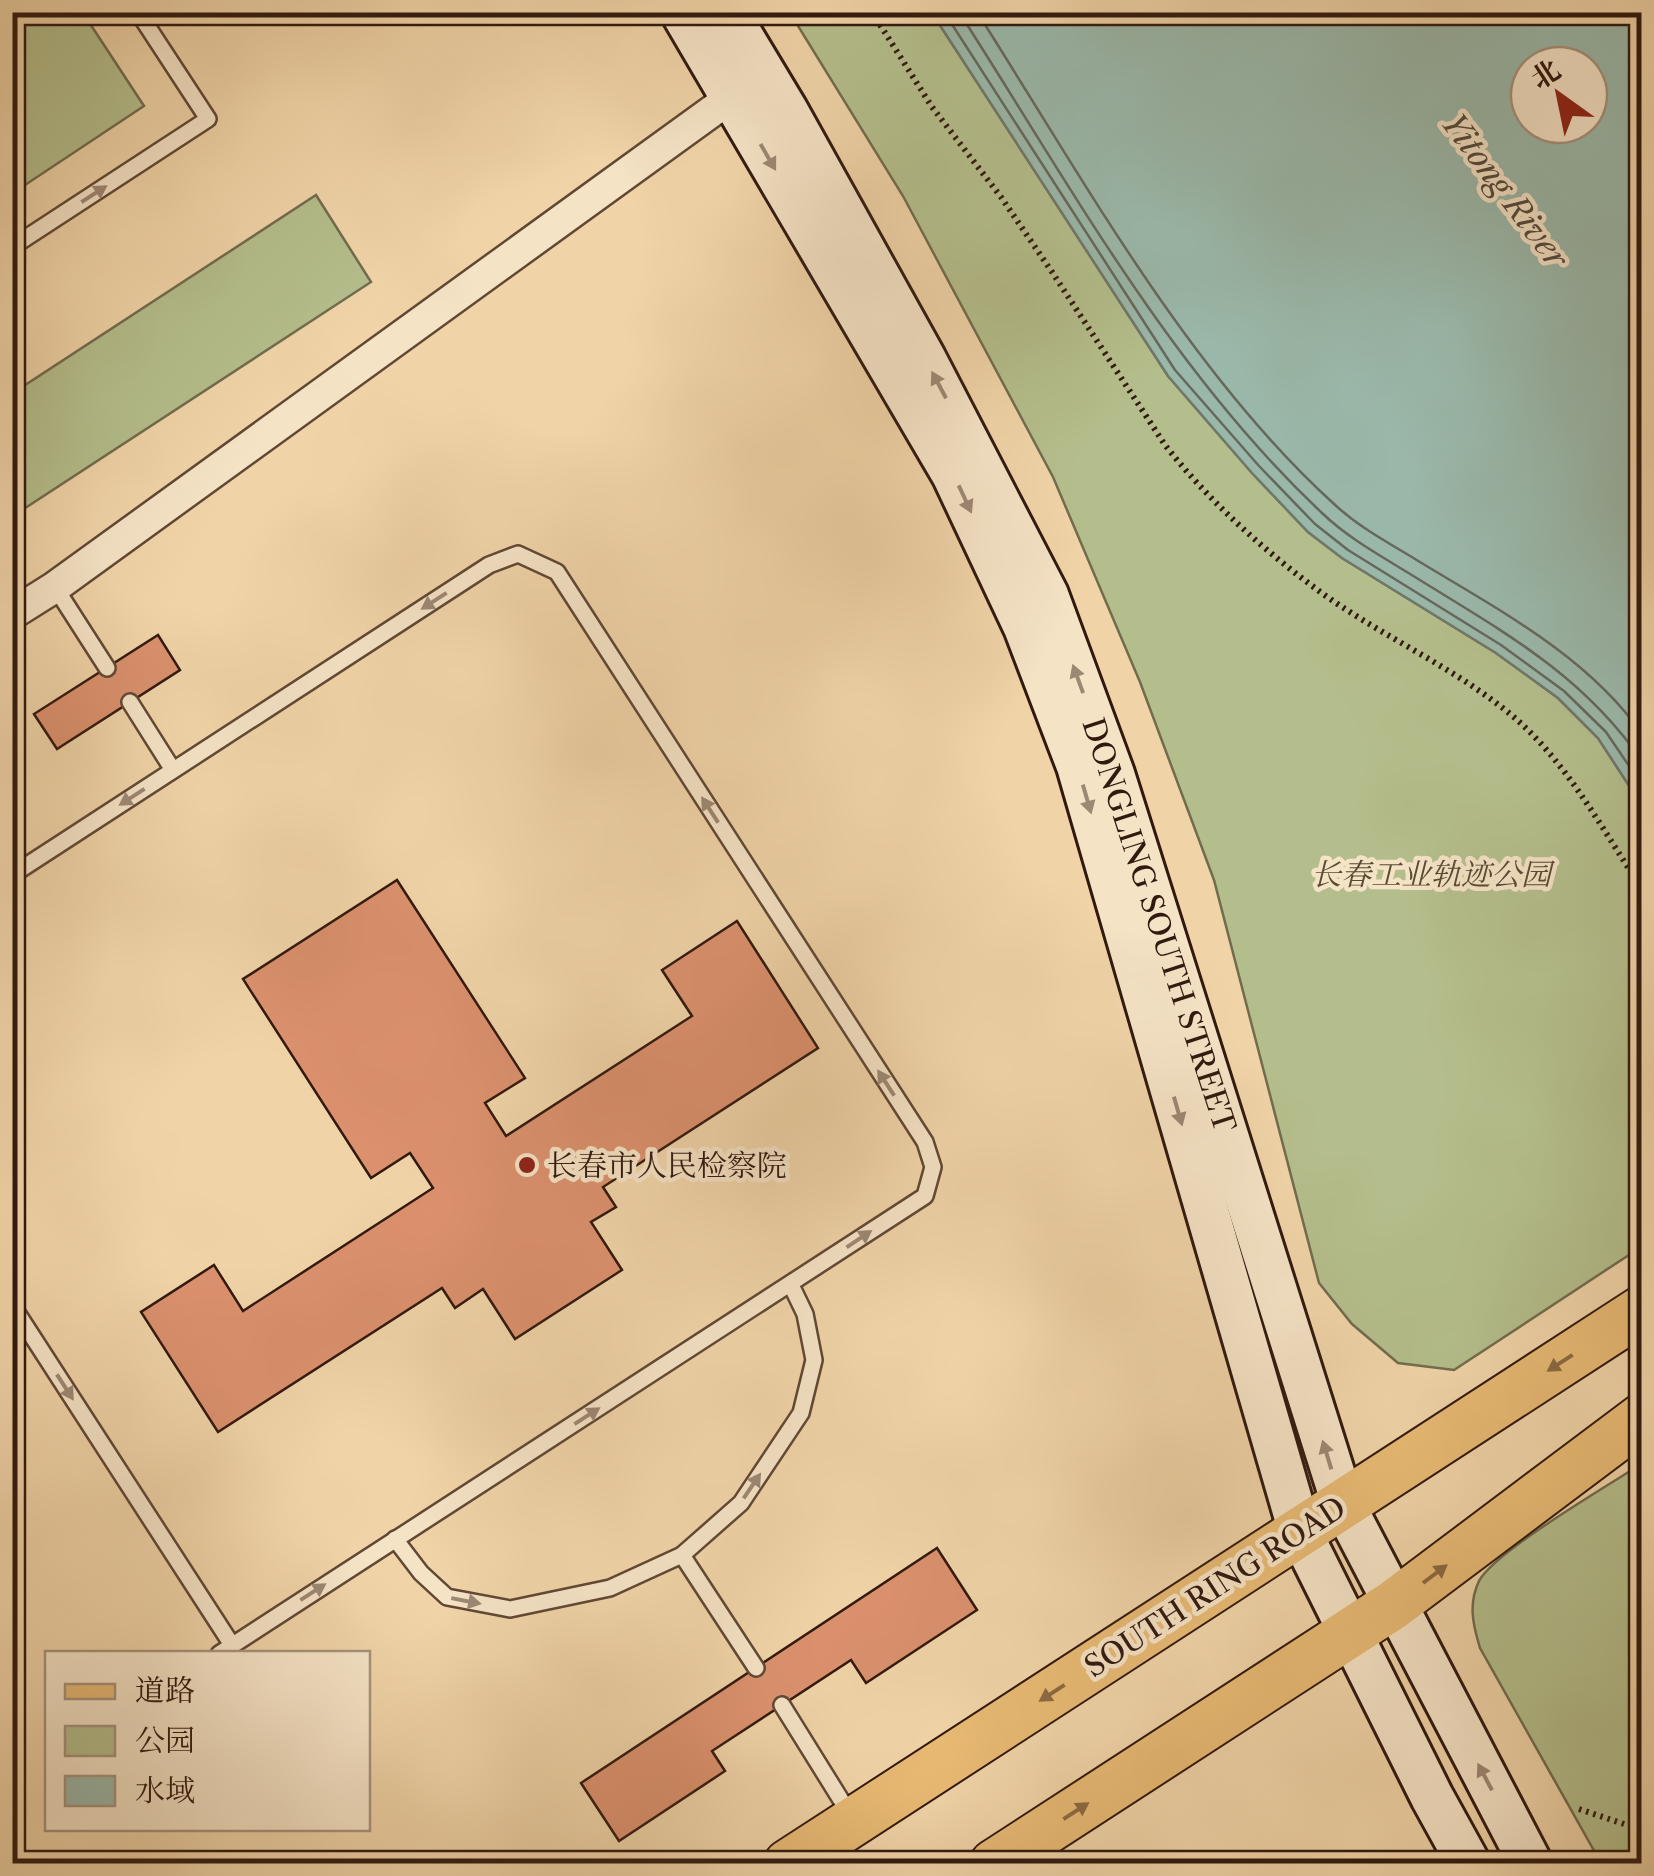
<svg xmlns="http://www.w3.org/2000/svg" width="1654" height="1876" font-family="'Libre Caslon Text','Noto Serif SC',serif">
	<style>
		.green { fill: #b4be8c; stroke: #726c4e; stroke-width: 2.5 }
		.water { fill: #9ab8aa; stroke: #70786c; stroke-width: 2.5; fill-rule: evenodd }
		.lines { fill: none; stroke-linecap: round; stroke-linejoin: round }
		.shore { stroke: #66685c; stroke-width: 2.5 }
		.building { fill: #dc916e; stroke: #31190f; stroke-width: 2.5 }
		.lane-casing { stroke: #614835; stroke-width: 20 }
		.street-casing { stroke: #614835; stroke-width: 35 }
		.secondary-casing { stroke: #31190f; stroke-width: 48 }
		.primary-casing { stroke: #31190f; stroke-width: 52 }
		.path { stroke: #31190f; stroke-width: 6; stroke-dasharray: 2.5 5; stroke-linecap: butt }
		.lane { stroke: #f5e3c6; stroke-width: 15 }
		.street { stroke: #f5e3c6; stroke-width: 30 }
		.secondary { stroke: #f5e3c6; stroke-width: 42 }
		.primary { stroke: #e8ba74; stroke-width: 48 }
		.oneway { fill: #9d8874 }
		.oneway2 { fill: #8c6a42 }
		.poi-dot { fill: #8f2418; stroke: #f5e3c6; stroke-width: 4 }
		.labels { text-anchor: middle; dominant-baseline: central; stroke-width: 9; stroke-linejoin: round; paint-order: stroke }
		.park-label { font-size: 30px; font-style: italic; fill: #584b34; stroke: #f5e3c6 }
		.street-label { font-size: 30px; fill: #31190f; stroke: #f5e3c6 }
		.poi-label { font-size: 30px; fill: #31190f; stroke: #f5e3c6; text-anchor: start }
		.water-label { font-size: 32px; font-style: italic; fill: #50493e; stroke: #f5e3c6 }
	</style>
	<rect width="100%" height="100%" fill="#f0d4a8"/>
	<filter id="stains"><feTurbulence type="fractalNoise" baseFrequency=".002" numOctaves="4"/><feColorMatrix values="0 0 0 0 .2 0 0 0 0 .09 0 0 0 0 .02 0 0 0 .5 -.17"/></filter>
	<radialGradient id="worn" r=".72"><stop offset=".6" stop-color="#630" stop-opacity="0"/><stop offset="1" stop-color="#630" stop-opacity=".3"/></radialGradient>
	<g class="green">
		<polygon points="13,12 83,13 144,106 13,193"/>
		<polygon points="790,13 932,13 1168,376 1252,473 1308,532 1342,558 1496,653 1558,698 1598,738 1641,804 1641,1247 1454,1370 1398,1363 1352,1324 1319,1283 1214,880 1140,682 1053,477 903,196"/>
		<polygon points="316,195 371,282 13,516 13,393"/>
		<path d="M 1641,1464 L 1641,1863 L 1601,1863 L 1480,1648 C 1473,1625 1468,1604 1479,1581 C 1495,1551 1608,1486 1641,1464 Z"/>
	</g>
	<path class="water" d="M 932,13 L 1641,13 L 1641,804 L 1598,738 L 1558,698 L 1496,653 L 1342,558 L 1308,532 L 1252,473 L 1168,376 ZM 1529,65 L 1589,65 L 1589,125 L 1529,125 Z"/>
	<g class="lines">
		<g class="shore">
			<polyline points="944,12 1175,370 1259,466 1315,524 1348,550 1501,645 1564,691 1606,732 1642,785"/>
			<path d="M 959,12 C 1070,185 1171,371 1322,513 C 1349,539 1383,557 1415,577 C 1502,631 1582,674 1642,761"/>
			<path d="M 977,12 C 1082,177 1188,371 1333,503 C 1357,526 1387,542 1415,559 C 1495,608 1587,655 1642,734"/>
		</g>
	</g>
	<g class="building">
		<polygon points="158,635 180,670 57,749 34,714"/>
		<polygon points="397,880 525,1078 485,1103 506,1136 692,1016 662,970 737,921 818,1048 603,1187 616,1207 591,1222 622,1270 515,1339 483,1289 455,1308 442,1288 218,1432 141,1312 214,1265 243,1311 433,1188 410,1153 371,1178 243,979"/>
		<polygon points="937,1548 977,1610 866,1683 851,1660 712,1751 725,1771 619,1841 581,1783"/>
	</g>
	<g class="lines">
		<defs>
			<g id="lane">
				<polyline points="12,247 208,119 138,12"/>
				<polyline points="55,587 107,668"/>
				<polyline points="130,702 173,770"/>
				<polyline points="12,875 489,565 518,554 557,572 925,1142 933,1167 925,1196 219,1654"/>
				<polyline points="12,1305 232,1645"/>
				<polyline points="395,1539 421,1573 447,1597 510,1609 610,1588 682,1555 741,1503 801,1413 814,1360 805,1314 791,1285"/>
				<polyline points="682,1555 756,1668"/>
				<polyline points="782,1705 851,1816"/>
			</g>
			<polyline id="street" points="12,614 55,587 733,96 749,101"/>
			<g id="secondary">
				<polyline points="682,12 953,474 1025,627 1078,766 1300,1532 1432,1797 1469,1864"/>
				<polyline points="727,12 786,110 924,358 1047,595 1113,774 1343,1504 1531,1864"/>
			</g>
			<g id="primary">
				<polyline points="788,1864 1642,1310"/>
				<polyline points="994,1864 1393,1605 1642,1418"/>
			</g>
		</defs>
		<use href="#lane" class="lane-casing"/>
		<use href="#street" class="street-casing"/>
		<use href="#secondary" class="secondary-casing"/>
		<use href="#primary" class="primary-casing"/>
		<g class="path">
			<path d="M 872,12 L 932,107 L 1001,197 L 1052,272 L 1165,445 C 1208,500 1262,549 1319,591 C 1378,634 1447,664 1504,709 C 1564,756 1600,826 1642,889"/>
			<polyline points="1579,1809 1642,1830"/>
		</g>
		<use href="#lane" class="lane"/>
		<use href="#street" class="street"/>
		<use href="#secondary" class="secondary"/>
		<use href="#primary" class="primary"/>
	</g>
	<defs><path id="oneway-solid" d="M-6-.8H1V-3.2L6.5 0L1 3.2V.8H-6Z" transform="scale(2.5)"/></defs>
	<g class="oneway">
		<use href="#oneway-solid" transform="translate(768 157) rotate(60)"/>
		<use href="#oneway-solid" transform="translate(94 194) rotate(-33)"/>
		<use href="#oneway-solid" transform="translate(939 385) rotate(-118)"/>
		<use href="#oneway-solid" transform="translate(965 499) rotate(65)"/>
		<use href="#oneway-solid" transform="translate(434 601) rotate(147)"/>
		<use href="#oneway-solid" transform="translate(1078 679) rotate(-110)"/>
		<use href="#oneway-solid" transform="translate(132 797) rotate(147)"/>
		<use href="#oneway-solid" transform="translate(1087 799) rotate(74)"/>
		<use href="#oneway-solid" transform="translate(710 810) rotate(-123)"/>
		<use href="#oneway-solid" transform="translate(886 1083) rotate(-123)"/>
		<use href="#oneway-solid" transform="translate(1178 1111) rotate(74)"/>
		<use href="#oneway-solid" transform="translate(859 1239) rotate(-34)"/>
		<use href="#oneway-solid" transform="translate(65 1387) rotate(57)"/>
		<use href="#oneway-solid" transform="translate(587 1416) rotate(-33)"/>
		<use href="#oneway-solid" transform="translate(1327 1455) rotate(-107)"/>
		<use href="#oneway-solid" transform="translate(752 1486) rotate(-56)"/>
		<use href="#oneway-solid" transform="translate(313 1592) rotate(-33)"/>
		<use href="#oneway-solid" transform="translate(466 1601) rotate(11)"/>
		<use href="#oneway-solid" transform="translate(1485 1777) rotate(-118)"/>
	</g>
	<g class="oneway2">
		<use href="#oneway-solid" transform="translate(1560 1363) rotate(147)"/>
		<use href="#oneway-solid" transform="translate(1435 1574) rotate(-37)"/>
		<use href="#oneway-solid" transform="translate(1052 1693) rotate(147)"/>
		<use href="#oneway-solid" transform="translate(1076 1811) rotate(-33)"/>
	</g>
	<circle class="poi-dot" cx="527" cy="1165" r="10"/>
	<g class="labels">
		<g class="park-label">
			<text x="1431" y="874">长春工业轨迹公园</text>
		</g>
		<g class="street-label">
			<text transform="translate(1159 925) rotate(72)">DONGLING SOUTH STREET</text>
			<text transform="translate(1215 1587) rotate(-33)">SOUTH RING ROAD</text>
		</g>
		<g class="poi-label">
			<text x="547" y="1165">长春市人民检察院</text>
		</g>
		<g class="water-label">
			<text transform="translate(1505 190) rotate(53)">Yitong River</text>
		</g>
	</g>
	<rect width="1654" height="1876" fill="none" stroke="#f0d4a8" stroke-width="50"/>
	<rect x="15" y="15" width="1624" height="1846" fill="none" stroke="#31190f" stroke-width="5"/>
	<rect x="25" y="25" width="1604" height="1826" fill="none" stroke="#31190f" stroke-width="2.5"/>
	<rect x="45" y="1651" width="325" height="180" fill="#f5e3c6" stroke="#a7927d" stroke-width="2.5"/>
	<rect x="65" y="1684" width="50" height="15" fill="#e8ba74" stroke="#a7927d" stroke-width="2.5"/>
	<text x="135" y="1701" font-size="30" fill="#31190f">道路</text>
	<rect x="65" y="1726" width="50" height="30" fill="#b4be8c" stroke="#a7927d" stroke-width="2.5"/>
	<text x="135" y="1751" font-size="30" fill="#31190f">公园</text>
	<rect x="65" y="1776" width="50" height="30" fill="#9ab8aa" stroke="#a7927d" stroke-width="2.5"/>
	<text x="135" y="1801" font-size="30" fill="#31190f">水域</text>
	<g transform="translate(1559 95) rotate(327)"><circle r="48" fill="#f5e3c6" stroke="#a7927d" stroke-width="2.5"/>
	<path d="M0-8L18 38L0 25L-18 38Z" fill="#8f2418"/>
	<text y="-15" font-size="28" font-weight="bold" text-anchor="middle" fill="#31190f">北</text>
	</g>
	<rect width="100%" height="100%" filter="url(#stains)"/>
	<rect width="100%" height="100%" fill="url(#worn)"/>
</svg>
